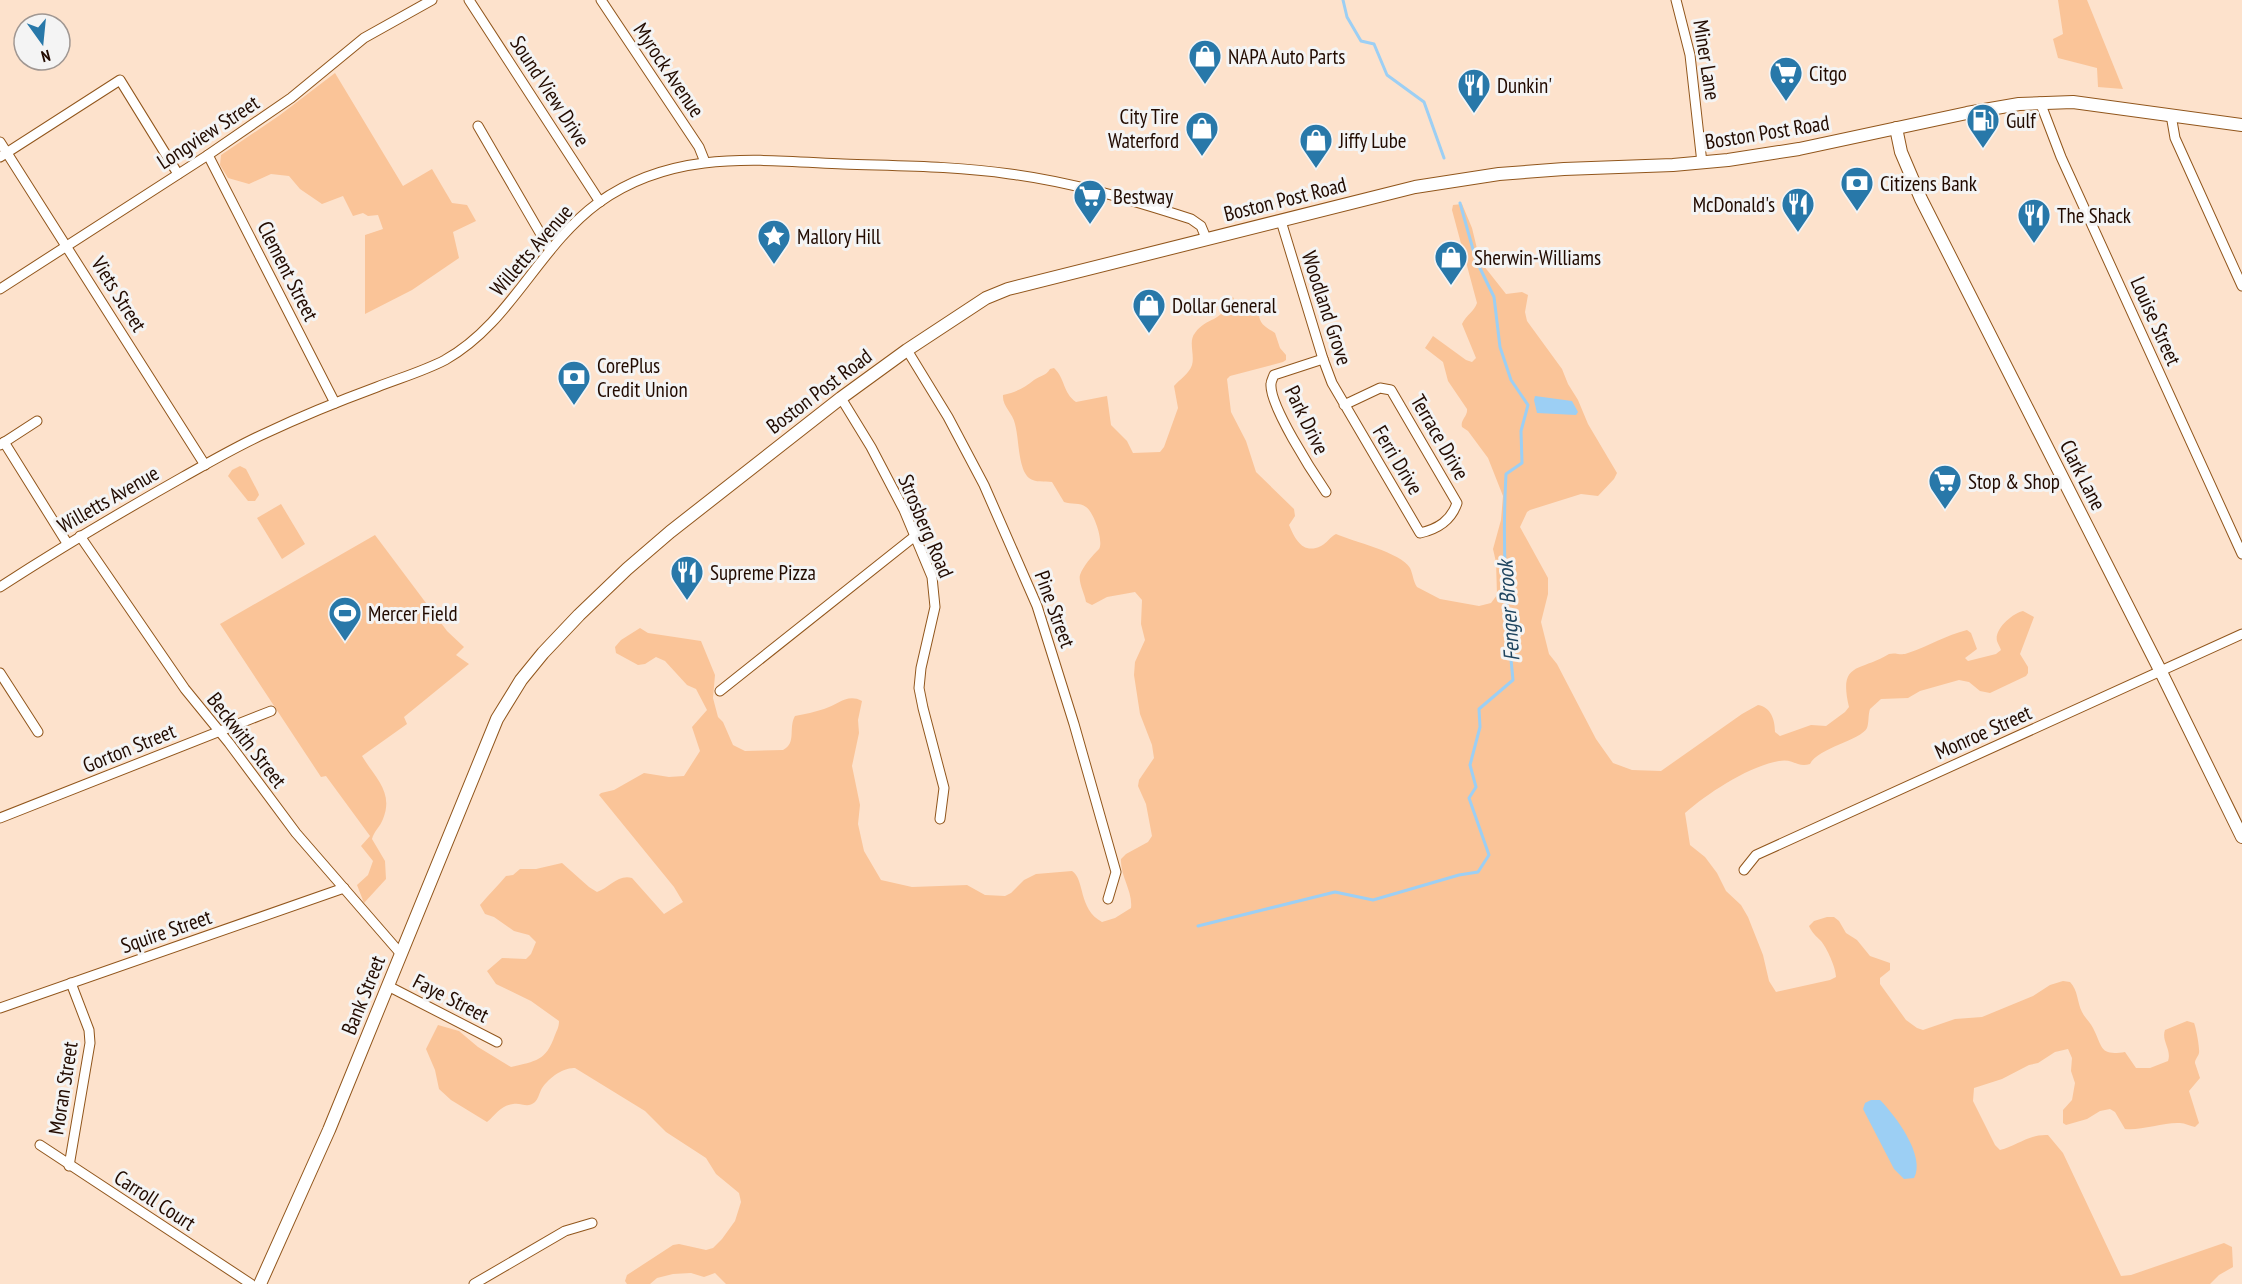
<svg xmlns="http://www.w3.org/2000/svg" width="2242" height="1284" font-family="'PT Sans Narrow',sans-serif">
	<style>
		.green { fill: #fac498 }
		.water { fill: #9ccff4 }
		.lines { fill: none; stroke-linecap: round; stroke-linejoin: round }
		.stream { stroke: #9ccff4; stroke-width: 3 }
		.minor-casing { stroke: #91561c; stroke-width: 11 }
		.major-casing { stroke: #91561c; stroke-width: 14 }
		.minor { stroke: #fff; stroke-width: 9 }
		.major { stroke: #fff; stroke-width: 12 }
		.labels { text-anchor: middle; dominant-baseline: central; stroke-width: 6; stroke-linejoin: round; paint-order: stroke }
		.poi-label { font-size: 21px; fill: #220b00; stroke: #f4f4f4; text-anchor: start }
		.street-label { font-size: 21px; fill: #220b00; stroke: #f4f4f4 }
		.water-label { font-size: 22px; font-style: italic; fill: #1e445e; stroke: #f4f4f4 }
	</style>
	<rect width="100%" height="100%" fill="#fde2cc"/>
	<g class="green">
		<polygon points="2058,0 2087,0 2123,89 2098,87 2097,68 2058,58 2053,39 2063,34"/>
		<polygon points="335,73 403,186 432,169 452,203 467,205 476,221 453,232 459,258 412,290 365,314 365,235 383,229 378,215 368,216 363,213 353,216 343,196 322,204 300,189 289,176 271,174 249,184 228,178 220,165 221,155 280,115"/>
		<path d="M 1462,204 L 1472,228 L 1480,261 L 1506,294 L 1522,292 L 1528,295 L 1525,312 L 1527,321 L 1562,369 L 1568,384 L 1578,400 L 1588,424 L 1617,473 L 1614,479 L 1598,496 L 1581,494 L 1530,510 L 1527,512 L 1520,527 L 1548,578 L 1548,594 L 1541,622 L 1549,654 L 1557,664 L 1596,739 L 1613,763 L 1632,770 L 1661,771 L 1742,714 L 1758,705 C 1771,707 1775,720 1775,732 L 1780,736 L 1811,725 L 1826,726 L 1845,712 L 1849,707 C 1838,661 1860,672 1889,654 C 1896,652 1901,656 1908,653 C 1929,646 1946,635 1967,630 L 1971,633 L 1977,649 L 1965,658 L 1968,661 L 1996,654 L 2001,650 C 2000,647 1998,644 1997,641 C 1994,629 2013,613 2023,611 L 2034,617 L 2020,654 L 2028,667 L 2028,673 L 2026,676 L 1990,693 L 1980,691 L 1969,682 L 1959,680 L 1920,691 L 1908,698 L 1881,699 L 1870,709 C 1868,715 1869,723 1867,728 C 1861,740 1818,748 1810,764 C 1797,768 1793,758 1779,761 C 1749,766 1708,793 1685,813 L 1690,845 L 1705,857 L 1717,873 L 1726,891 L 1741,905 L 1748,917 L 1763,955 L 1769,981 L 1776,992 L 1830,980 L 1836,977 C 1836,968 1827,948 1821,941 C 1816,936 1812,933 1809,926 L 1814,921 L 1827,917 L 1834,917 L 1839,921 L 1846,933 L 1857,940 L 1870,956 L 1890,963 L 1890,970 L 1880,978 L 1880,984 L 1906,1020 L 1917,1028 L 1923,1030 L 1955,1019 L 1982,1017 L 2033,996 L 2050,985 L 2063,981 L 2070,982 C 2078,990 2077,1002 2082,1012 C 2085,1018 2090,1022 2093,1028 C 2103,1047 2099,1056 2125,1052 L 2136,1068 L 2150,1068 L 2168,1061 C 2172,1050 2161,1041 2165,1030 L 2187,1021 L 2194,1023 C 2196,1027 2200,1049 2199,1053 C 2198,1057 2195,1059 2195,1063 L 2200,1078 L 2189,1091 L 2199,1123 L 2195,1127 C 2190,1126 2185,1123 2180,1123 C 2164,1122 2140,1131 2125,1129 L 2115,1112 L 2110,1109 L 2100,1111 L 2087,1119 L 2066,1125 L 2063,1123 L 2063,1110 L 2072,1100 L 2075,1083 L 2071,1071 L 2072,1058 L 2068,1049 L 2055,1052 L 2038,1063 L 2029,1065 L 2002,1079 L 1974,1088 L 1973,1101 L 1995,1145 L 2000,1150 C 2017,1146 2029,1134 2048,1135 L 2063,1153 L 2121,1276 L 2131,1275 L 2224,1243 L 2232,1247 L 2233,1267 L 2219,1275 L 2210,1284 L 726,1284 L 715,1273 L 704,1277 L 691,1273 L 673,1274 L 657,1278 L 650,1284 L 627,1284 L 625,1281 L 627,1275 L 673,1245 L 679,1244 L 706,1250 L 713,1248 L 722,1239 L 735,1221 L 741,1202 L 739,1193 L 716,1174 L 706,1158 L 666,1132 L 645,1111 L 575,1068 C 563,1067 547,1079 541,1090 C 539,1094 538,1099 535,1102 C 527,1109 521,1102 513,1104 C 500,1106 496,1115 487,1122 L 451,1100 L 439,1089 L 435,1070 L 426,1049 L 438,1025 L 459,1031 L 478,1047 L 511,1067 C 536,1061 546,1061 555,1035 C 557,1030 559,1027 559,1021 L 531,1001 L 496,984 L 487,971 L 502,958 L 526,959 L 531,954 L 536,942 L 529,935 L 514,931 L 494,917 L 485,914 L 480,905 C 488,895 498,886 506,876 L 513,875 L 520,869 L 536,869 L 562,863 L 589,887 L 597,892 C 609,888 618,874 632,878 L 664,914 L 683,902 L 674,887 L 599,795 L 601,793 L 614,790 L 644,773 L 669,777 L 684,776 L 700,751 L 692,727 L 707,710 L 696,689 L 687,685 L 665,661 L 656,657 L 645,664 L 638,665 L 616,653 L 615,647 L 621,640 L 640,628 L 648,633 L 701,641 L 715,675 L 713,698 L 718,717 L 723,722 L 733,745 L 745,751 L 783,750 C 797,743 788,728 795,716 C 805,714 815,712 824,709 C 838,705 847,693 862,701 L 858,720 L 859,733 L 852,766 L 860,805 L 858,824 L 864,851 L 881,880 L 912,887 L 967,885 L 985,895 L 1005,896 L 1011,893 L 1024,880 L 1036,874 L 1072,871 C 1085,879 1078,909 1102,922 L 1115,918 L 1131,908 C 1133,891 1120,876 1121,859 L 1126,854 L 1148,842 L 1152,836 L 1146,804 L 1138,786 L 1139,780 L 1154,758 L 1152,745 L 1140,714 L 1134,675 L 1135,662 L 1145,640 L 1141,624 L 1142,600 L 1135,592 L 1107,597 L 1092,605 L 1086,602 C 1085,595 1078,582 1080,575 C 1083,566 1092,556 1099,549 C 1104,542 1094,512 1086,507 C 1080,502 1071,505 1064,502 L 1052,482 C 1045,481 1035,483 1029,478 C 1018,469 1019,438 1015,424 C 1013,413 1002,406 1003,395 C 1016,392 1024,388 1034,380 C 1041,375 1046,376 1050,369 L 1054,368 C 1065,378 1063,393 1076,402 L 1107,396 L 1111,425 L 1127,441 L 1133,453 L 1160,452 L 1164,447 L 1178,408 L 1174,386 C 1180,379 1189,374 1192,365 C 1195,355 1188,341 1195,333 C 1207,316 1222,324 1230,298 L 1233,297 L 1240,311 L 1259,311 C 1258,324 1266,327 1275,333 L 1280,348 L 1286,355 L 1286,360 L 1283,362 L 1230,376 L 1227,379 L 1231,412 L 1246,441 L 1256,472 L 1294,509 L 1295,516 L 1289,525 C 1295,539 1303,555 1321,546 C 1327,543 1330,537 1336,534 C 1354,542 1400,552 1410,568 C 1413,574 1413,581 1417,587 L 1440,599 L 1479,606 L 1491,603 L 1497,595 L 1496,562 L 1493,549 L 1501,520 L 1503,496 L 1488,458 L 1468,431 L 1462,427 C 1460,420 1468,416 1467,409 L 1448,381 L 1443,362 L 1425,348 L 1433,336 L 1466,360 L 1472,362 L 1476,358 L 1462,324 C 1466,315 1474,312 1477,303 L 1452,210 L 1453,205 Z"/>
		<polygon points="240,466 246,469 258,492 259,495 255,501 248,501 228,476 232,470"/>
		<polygon points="281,504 305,544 282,559 257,518"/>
		<path d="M 375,535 L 447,631 L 464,647 L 456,655 L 469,664 L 404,717 L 407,724 L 362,756 C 375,778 394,792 383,819 C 380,827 374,831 372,839 L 385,861 L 386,879 L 364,903 L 357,885 L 368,875 L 373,861 L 361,846 L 370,836 L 326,776 L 321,777 L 220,624 Z"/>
	</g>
	<g class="water">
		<polygon points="1535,396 1572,401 1578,412 1576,415 1537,413 1534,400"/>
		<path d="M 1871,1100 L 1880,1100 C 1895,1115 1926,1156 1914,1178 L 1904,1179 L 1894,1169 L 1863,1109 L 1865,1103 Z"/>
	</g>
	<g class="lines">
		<g class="stream">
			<polyline points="1343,0 1347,17 1361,41 1374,44 1387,75 1424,102 1444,158"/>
			<path d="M 1198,926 L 1335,892 L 1373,900 L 1459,875 L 1478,872 L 1489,855 L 1469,798 L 1476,787 L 1470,765 L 1480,727 L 1479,709 L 1513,680 C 1506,610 1502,545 1506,474 L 1522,463 L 1521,431 L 1528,405 L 1511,380 L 1500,347 L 1494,297 L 1476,260 L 1460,203"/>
		</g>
		<defs>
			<g id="minor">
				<polyline points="469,0 600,202"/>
				<polyline points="601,0 699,147 705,162"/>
				<polyline points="1676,0 1690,55 1702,163"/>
				<polyline points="2040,102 2061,157 2242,554"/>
				<polyline points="2171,115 2175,138 2242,286"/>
				<polyline points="478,126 550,250"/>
				<polyline points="0,142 205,465"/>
				<polyline points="208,155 335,403"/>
				<polyline points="0,157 120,80 178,174"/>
				<path d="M 1281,221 L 1323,359 L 1332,383 L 1420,533 C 1438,529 1451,521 1457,503 L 1391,390 L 1380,388 L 1344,405"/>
				<polyline points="0,289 208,155 291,98 364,38 432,0"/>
				<polyline points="907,350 948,417 984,485 1037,606 1074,724 1116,872 1108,899"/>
				<path d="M 1323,359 L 1274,375 C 1273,378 1271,381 1271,384 C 1269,405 1313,473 1326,492"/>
				<polyline points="841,398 871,447 904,510 932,577 935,607 921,668 919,688 923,708 944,788 940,819"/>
				<polyline points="4,442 67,543"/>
				<polyline points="0,445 37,421"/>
				<polyline points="80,536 185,689 229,743 296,833 401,954"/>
				<path d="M 0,587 C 60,548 121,512 183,477 C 210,462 237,446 266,433 C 302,416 339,401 377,387 C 400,378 424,371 445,360 C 511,323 538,247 598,203 C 673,149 757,160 843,164 C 898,166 955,166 1010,174 C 1072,182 1132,200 1191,219 L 1201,226 L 1206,238"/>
				<polyline points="0,673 38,732"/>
				<polyline points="720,691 915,536"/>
				<polyline points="0,818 271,711"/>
				<polyline points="1744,870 1756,855 2242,634"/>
				<polyline points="388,986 497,1042"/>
				<polyline points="0,1008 344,888"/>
				<polyline points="40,1145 251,1284"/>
				<polyline points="69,1166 90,1043 89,1030 71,983"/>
				<polyline points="474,1284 565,1231 592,1223"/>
			</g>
			<g id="major">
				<polyline points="1896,128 1901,152 1921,199 2161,672 2242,837"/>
				<polyline points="260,1284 329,1130 497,719 521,680 543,653 579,615 627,569 670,532 841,398 907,350 986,298 1008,289 1415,187 1499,174 1564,169 1673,165 1728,160 1799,149 1967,113 2019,104 2073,102 2242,125"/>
			</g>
		</defs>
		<use href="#minor" class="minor-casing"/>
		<use href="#major" class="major-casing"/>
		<use href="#minor" class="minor"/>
		<use href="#major" class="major"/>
	</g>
	<defs>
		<symbol id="shop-pin" viewBox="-11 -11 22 30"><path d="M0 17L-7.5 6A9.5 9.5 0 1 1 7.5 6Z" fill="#2878a9" stroke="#f4f4f4"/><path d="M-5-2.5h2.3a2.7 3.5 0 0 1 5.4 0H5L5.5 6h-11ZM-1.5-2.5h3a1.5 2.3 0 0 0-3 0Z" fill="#fff"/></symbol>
		<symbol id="supermarket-pin" viewBox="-11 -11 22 30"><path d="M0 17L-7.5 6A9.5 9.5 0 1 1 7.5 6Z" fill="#2878a9" stroke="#f4f4f4"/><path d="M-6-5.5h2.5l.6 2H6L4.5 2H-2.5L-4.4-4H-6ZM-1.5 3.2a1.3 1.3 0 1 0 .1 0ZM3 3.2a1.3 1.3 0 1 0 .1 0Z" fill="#fff"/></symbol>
		<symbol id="restaurant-pin" viewBox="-11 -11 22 30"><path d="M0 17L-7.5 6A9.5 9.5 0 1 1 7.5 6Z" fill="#2878a9" stroke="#f4f4f4"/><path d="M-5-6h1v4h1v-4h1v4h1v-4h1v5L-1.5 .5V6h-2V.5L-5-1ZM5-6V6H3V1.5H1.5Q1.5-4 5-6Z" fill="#fff"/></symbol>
		<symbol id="fuel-pin" viewBox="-11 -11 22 30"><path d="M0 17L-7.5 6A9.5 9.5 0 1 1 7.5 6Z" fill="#2878a9" stroke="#f4f4f4"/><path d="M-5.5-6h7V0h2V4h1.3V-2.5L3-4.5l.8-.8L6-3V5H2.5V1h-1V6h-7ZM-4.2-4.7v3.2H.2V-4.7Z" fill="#fff"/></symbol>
		<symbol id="bank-pin" viewBox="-11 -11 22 30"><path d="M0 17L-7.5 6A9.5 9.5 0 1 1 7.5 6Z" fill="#2878a9" stroke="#f4f4f4"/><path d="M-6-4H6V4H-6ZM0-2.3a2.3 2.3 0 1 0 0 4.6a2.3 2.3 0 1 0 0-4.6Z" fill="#fff"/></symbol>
		<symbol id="sight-pin" viewBox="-11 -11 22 30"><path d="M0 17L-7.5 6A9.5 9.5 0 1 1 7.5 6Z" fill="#2878a9" stroke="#f4f4f4"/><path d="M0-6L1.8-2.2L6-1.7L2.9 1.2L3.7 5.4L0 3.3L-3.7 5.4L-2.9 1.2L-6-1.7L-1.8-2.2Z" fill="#fff"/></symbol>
		<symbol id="stadium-pin" viewBox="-11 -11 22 30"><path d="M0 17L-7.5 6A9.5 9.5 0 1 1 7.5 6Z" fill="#2878a9" stroke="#f4f4f4"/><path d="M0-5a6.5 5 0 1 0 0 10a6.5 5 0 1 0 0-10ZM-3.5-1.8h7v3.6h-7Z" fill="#fff"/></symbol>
	</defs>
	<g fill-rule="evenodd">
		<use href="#shop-pin" x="1186" y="37" width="38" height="52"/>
		<use href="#supermarket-pin" x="1767" y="54" width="38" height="52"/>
		<use href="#restaurant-pin" x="1455" y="66" width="38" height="52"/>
		<use href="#fuel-pin" x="1964" y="101" width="38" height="52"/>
		<use href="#shop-pin" x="1183" y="109" width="38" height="52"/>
		<use href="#shop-pin" x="1297" y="121" width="38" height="52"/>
		<use href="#bank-pin" x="1838" y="164" width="38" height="52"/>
		<use href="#supermarket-pin" x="1071" y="177" width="38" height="52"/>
		<use href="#restaurant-pin" x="1779" y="185" width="38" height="52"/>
		<use href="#restaurant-pin" x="2015" y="196" width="38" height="52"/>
		<use href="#sight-pin" x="755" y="217" width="38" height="52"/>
		<use href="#shop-pin" x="1432" y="238" width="38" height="52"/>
		<use href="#shop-pin" x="1130" y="286" width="38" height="52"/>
		<use href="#bank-pin" x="555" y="358" width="38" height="52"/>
		<use href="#supermarket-pin" x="1926" y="462" width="38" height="52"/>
		<use href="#restaurant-pin" x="668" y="553" width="38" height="52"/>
		<use href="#stadium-pin" x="326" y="594" width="38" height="52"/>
	</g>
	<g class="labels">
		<g class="poi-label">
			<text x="1228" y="56">NAPA Auto Parts</text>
			<text x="1809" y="73">Citgo</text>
			<text x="1497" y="85">Dunkin'</text>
			<text x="1179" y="116" text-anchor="end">City Tire<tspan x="1179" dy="24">Waterford</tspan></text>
			<text x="2006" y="120">Gulf</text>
			<text x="1339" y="140">Jiffy Lube</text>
			<text x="1880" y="183">Citizens Bank</text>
			<text x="1113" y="196">Bestway</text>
			<text x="1775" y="204" text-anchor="end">McDonald's</text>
			<text x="2057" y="215">The Shack</text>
			<text x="797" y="236">Mallory Hill</text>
			<text x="1474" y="257">Sherwin-Williams</text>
			<text x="1172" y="305">Dollar General</text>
			<text x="597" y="365">CorePlus<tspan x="597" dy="24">Credit Union</tspan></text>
			<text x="1968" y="481">Stop &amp; Shop</text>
			<text x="710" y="572">Supreme Pizza</text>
			<text x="368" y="613">Mercer Field</text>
		</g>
		<g class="street-label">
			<text transform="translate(1707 60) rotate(81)">Miner Lane</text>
			<text transform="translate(669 70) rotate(56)">Myrock Avenue</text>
			<text transform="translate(550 91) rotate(57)">Sound View Drive</text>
			<text transform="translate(208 132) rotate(-33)">Longview Street</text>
			<text transform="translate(1767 132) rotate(-9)">Boston Post Road</text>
			<text transform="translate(1285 199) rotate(-14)">Boston Post Road</text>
			<text transform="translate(531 250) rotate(-49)">Willetts Avenue</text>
			<text transform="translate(288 271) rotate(63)">Clement Street</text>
			<text transform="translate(119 294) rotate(58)">Viets Street</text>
			<text transform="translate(1327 308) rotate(72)">Woodland Grove</text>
			<text transform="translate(2156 321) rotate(66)">Louise Street</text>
			<text transform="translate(819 391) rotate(-37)">Boston Post Road</text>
			<text transform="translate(1307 420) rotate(64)">Park Drive</text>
			<text transform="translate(1440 437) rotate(60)">Terrace Drive</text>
			<text transform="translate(1398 460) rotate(59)">Ferri Drive</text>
			<text transform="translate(2083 475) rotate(63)">Clark Lane</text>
			<text transform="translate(108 499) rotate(-30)">Willetts Avenue</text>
			<text transform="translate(926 526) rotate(67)">Strosberg Road</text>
			<text transform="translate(1055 609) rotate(70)">Pine Street</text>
			<text transform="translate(1983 732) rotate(-24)">Monroe Street</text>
			<text transform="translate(247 740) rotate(52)">Beckwith Street</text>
			<text transform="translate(129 748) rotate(-22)">Gorton Street</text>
			<text transform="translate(166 931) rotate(-19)">Squire Street</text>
			<text transform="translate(363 995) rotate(-68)">Bank Street</text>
			<text transform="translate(451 998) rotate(27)">Faye Street</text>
			<text transform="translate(63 1088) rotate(-81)">Moran Street</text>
			<text transform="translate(155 1200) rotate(33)">Carroll Court</text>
		</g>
		<g class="water-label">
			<text transform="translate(1508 611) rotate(-94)">Fenger Brook</text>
		</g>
	</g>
	<g transform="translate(42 42) rotate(165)"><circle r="28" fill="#f4f4f4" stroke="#a09792" stroke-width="1.5"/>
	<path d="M0-4.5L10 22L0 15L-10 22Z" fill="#2878a9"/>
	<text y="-9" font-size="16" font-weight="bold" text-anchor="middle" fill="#220b00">N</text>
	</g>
</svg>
